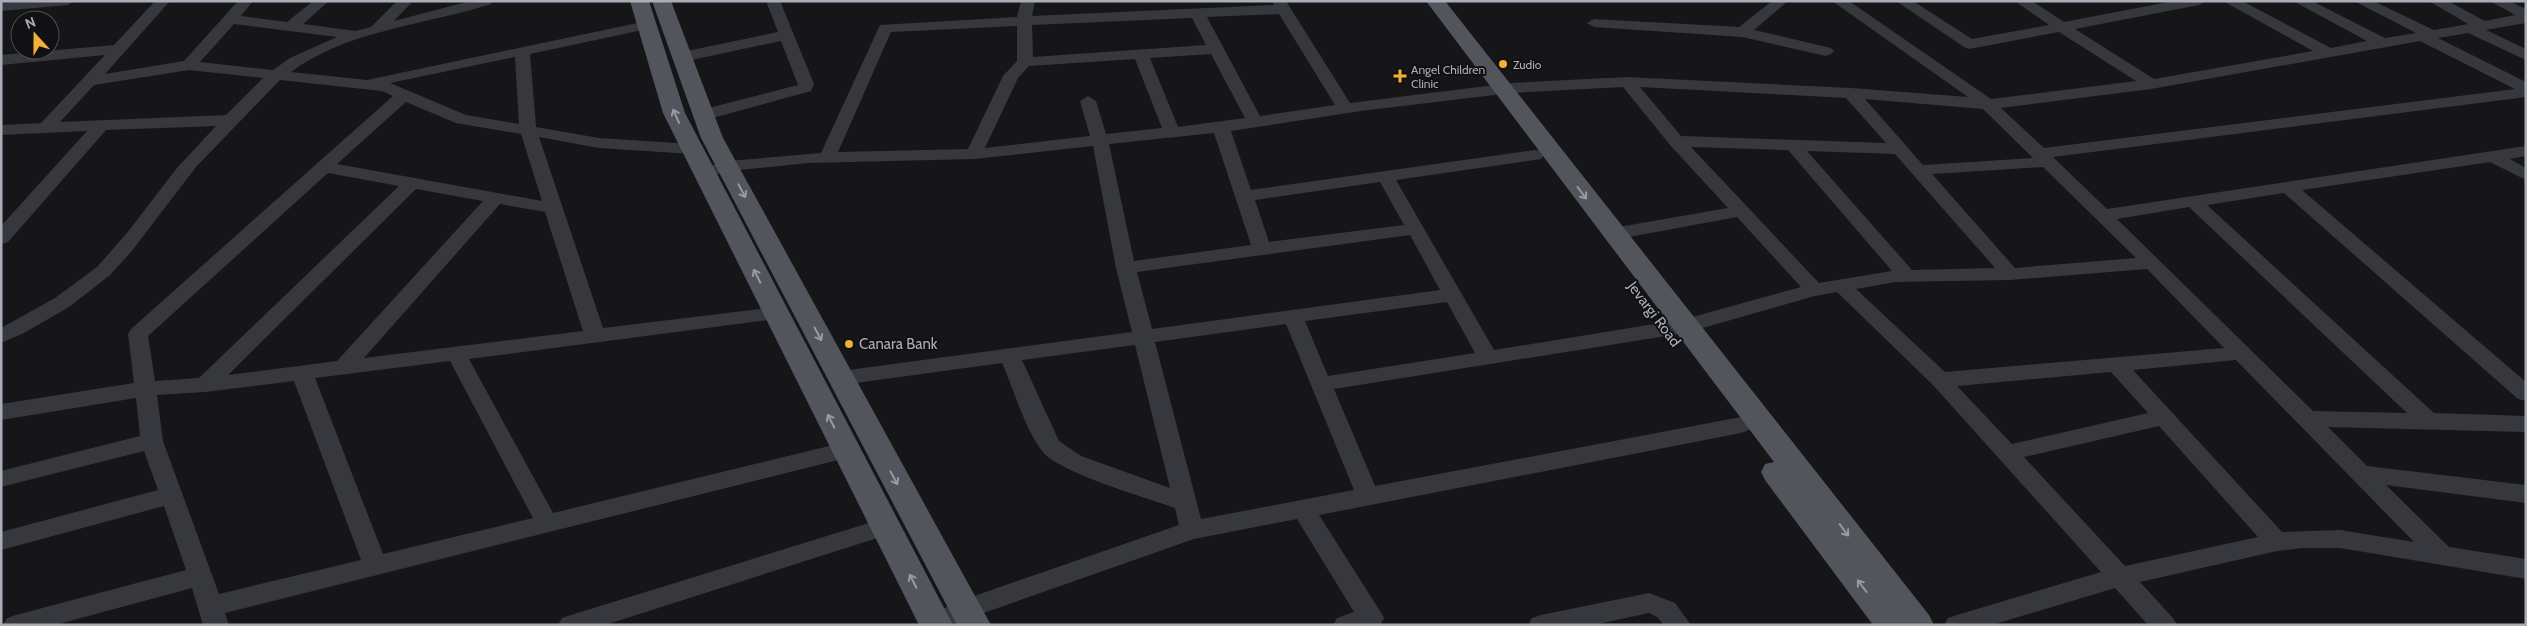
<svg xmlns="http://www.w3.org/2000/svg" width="2527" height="626" font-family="Cabin,sans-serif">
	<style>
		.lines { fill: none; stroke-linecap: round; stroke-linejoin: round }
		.minor { fill: #37383d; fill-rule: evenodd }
		.major { fill: #53555c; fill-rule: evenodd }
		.oneway { stroke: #979ba6 }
		.poi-dot { fill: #f2b134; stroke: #111113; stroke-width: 2 }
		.labels { text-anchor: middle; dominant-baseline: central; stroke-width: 4; stroke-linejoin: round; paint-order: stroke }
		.far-poi-label { font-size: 12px; fill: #a8adb8; stroke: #111113; text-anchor: start }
		.street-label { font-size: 15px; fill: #a8adb8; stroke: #111113 }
		.poi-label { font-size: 15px; fill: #a8adb8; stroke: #111113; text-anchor: start }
	</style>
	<rect width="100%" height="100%" fill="#161618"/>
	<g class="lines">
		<g class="minor">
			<polygon points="16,1 75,1 68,5 1,11 1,3"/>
			<path d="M 155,1 L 170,1 L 105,74 L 184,61 L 238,1 L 253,1 L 241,16 L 287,22 L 313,1 L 329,1 L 303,24 L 356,31 L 371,27 L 397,1 L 413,1 L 394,21 L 470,1 L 493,1 L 491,4 C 426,25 347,30 291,72 L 367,80 L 647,21 L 652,22 L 654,25 L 652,28 L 530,54 L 536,127 L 599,138 L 692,144 L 698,145 L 701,149 L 698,153 L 692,154 L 599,148 L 539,137 L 603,328 L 776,307 L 783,308 L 786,313 L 783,318 L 776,319 L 469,359 L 553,513 L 846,442 L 854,444 L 857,450 L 854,456 L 225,613 L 229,625 L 203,625 L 192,588 L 55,625 L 3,625 L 7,618 L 16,615 L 186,570 L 164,506 L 1,550 L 1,532 L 158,490 L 144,451 L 1,487 L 1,471 L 140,436 L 136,398 L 1,420 L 1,404 L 134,383 L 128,334 L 131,329 L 393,96 L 382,91 L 280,80 L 196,167 L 131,252 L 110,275 L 69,307 L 24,333 L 1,343 L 1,328 L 55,298 L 97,267 L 127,233 L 177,168 L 216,126 L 106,130 L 8,242 L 1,244 L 1,226 L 87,131 L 1,135 L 1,125 L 41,123 L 105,55 L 1,65 L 1,55 L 114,45 ZM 234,24 L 337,37 L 290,58 L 273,70 L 200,62 ZM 515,57 L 519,124 L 466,115 L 390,83 ZM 189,70 L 263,78 L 226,115 L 60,122 L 94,85 ZM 406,102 L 456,123 L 521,134 L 542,201 L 337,164 ZM 328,173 L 399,186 L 199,378 L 155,381 L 148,336 ZM 416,189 L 483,201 L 337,361 L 228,375 ZM 500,204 L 545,212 L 583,331 L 364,358 ZM 450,361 L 533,518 L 383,554 L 315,378 ZM 294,381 L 361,560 L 219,594 L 163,441 L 157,395 L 205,392 Z"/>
			<polygon points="766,1 780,1 814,84 811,91 709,119 697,119 695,115 697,111 798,85 781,41 682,62 674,57 682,52 778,32"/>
			<path d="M 1021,1 L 1035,1 L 1032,16 L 1274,5 L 1272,1 L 1286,1 L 1350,103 L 1511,83 L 1627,77 L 1851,88 L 1968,97 L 1832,1 L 1849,1 L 1991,99 L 2136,81 L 2059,32 L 1969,49 L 1964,47 L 1896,1 L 1913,1 L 1972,39 L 2049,25 L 2015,1 L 2032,1 L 2064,22 L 2174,1 L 2206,1 L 2199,5 L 2075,29 L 2154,79 L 2313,51 L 2223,1 L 2242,1 L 2331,48 L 2367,41 L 2293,1 L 2312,1 L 2385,38 L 2416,33 L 2354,1 L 2373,1 L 2434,30 L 2468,24 L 2429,1 L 2448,1 L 2485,21 L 2515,15 L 2490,1 L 2509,1 L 2526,9 L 2526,23 L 2486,30 L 2526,49 L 2526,60 L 2468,33 L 2438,38 L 2526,82 L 2526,97 L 2053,157 L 2107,209 L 2526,146 L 2526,156 L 2510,159 L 2526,168 L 2526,180 L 2490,162 L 2302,190 L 2526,382 L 2526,401 L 2518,399 L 2284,193 L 2207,205 L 2434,413 L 2526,416 L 2526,432 L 2328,427 L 2367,466 L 2526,485 L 2526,503 L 2386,485 L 2449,547 L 2526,559 L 2526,579 L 2340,548 L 2303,548 L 2277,551 L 2140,582 L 2173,618 L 2177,625 L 2148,625 L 2115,588 L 1992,625 L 1944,625 L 1948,618 L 1957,615 L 2101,572 L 1933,385 L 1837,292 L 1815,296 L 1685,333 L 1334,389 L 1375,486 L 1741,417 L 1749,420 L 1752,425 L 1749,430 L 1741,433 L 1319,515 L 1380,611 L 1384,618 L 1380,625 L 1333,625 L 1337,618 L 1354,612 L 1297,519 L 1194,539 L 975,616 L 957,625 L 923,625 L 926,617 L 957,602 L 1179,525 L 1175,508 C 1145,497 1059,473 1042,451 C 1024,427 1014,390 1002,363 L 841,385 L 834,383 L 830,378 L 834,373 L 841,371 L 1132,332 L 1116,268 L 1093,146 L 974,159 L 809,163 L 729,171 L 704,178 L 698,177 L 695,173 L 698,169 L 728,161 L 821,153 L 880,25 L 1017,17 ZM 1279,14 L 1335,105 L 1260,116 L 1207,17 ZM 1192,18 L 1206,45 L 1033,57 L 1032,25 ZM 1017,26 L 1017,61 L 1003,76 L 968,149 L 838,152 L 891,32 ZM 2420,41 L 2515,89 L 2044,148 L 2001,108 L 2151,89 ZM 1211,54 L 1245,118 L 1178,127 L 1150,58 ZM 1135,59 L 1162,128 L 1106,134 L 1096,101 L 1088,96 L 1080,101 L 1090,136 L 985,148 L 1018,78 L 1029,66 ZM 1623,87 L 1670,145 L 1728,208 L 1613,228 L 1606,230 L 1604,234 L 1606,238 L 1613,240 L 1737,217 L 1801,287 L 1685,319 L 1494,350 L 1396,180 L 1535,160 L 1541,159 L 1544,155 L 1541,151 L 1535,150 L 1251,190 L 1231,131 L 1361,111 L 1511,93 ZM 1640,87 L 1846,98 L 1886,143 L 1681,136 ZM 1865,99 L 1983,109 L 2033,158 L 1923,165 ZM 1214,133 L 1251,245 L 1134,261 L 1109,144 ZM 1691,147 L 1788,150 L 1892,271 L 1819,283 ZM 1807,151 L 1895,154 L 1995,268 L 1912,270 ZM 2043,167 L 2136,258 L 2015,268 L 1932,174 ZM 1380,182 L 1404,225 L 1269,242 L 1255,200 ZM 2189,207 L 2407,413 L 2313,411 L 2117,219 ZM 1410,235 L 1440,290 L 1152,329 L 1137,272 ZM 2147,269 L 2224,348 L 1945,372 L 1856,289 L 1895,282 L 2010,280 ZM 1447,302 L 1475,353 L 1328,376 L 1305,321 ZM 1286,324 L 1354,490 L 1201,519 L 1155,342 ZM 1135,345 L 1170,488 L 1081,456 L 1059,441 L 1022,360 ZM 2236,360 L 2414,542 L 2340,530 L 2282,532 L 2133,370 ZM 2111,372 L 2148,413 L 2012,444 L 1957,386 ZM 2159,426 L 2258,537 L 2125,566 L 2024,457 Z"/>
			<polygon points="1772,1 1788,1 1754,30 1831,48 1834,51 1831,54 1826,56 1742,37 1594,27 1587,23 1594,19 1739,27"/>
			<polygon points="885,518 893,521 897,527 893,533 605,625 558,625 562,618 571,615"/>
			<polygon points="1649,593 1675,603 1691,625 1664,625 1657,617 1649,613 1593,625 1528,625 1532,618 1541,615"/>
		</g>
		<g class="major">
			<polygon points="630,1 649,1 685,113 953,625 919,625 663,113"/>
			<polygon points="652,1 671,1 723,138 991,625 957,625 701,138"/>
			<polygon points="1426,1 1445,1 1929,615 1934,625 1873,625 1765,480 1761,472 1765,464 1774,462"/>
		</g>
	</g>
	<defs><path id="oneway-shaft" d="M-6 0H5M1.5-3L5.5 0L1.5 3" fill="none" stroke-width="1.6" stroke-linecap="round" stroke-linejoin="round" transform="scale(1.25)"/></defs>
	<g class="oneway">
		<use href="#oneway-shaft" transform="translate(676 116) rotate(-114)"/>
		<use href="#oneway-shaft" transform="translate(742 191) rotate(62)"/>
		<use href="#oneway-shaft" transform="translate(1582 193) rotate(53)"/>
		<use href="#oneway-shaft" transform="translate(757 276) rotate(-117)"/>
		<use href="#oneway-shaft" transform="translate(818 334) rotate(62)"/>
		<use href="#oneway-shaft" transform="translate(831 421) rotate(-117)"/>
		<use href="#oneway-shaft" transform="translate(894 478) rotate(62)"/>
		<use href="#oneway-shaft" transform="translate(1844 530) rotate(53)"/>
		<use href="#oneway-shaft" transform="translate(913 581) rotate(-117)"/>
		<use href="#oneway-shaft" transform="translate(1862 586) rotate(-127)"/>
	</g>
	<g class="poi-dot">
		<circle cx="1503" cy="64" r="5"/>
		<path d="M1397.5 68.5h5v5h5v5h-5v5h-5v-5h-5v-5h5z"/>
		<circle cx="849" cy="344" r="5"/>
	</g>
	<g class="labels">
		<g class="far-poi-label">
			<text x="1513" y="64">Zudio</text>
			<text x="1411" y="69">Angel Children<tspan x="1411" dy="14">Clinic</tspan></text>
		</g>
		<g class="street-label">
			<text transform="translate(1654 314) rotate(53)">Jevargi Road</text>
		</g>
		<g class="poi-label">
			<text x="859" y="344">Canara Bank</text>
		</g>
	</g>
	<rect width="2527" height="626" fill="none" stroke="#a8adb8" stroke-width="5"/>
	<g transform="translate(35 35) rotate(339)"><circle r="24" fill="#111113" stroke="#4d4f55"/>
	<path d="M0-4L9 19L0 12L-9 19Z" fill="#f2b134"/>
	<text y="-8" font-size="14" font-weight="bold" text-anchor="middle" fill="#a8adb8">N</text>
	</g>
</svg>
